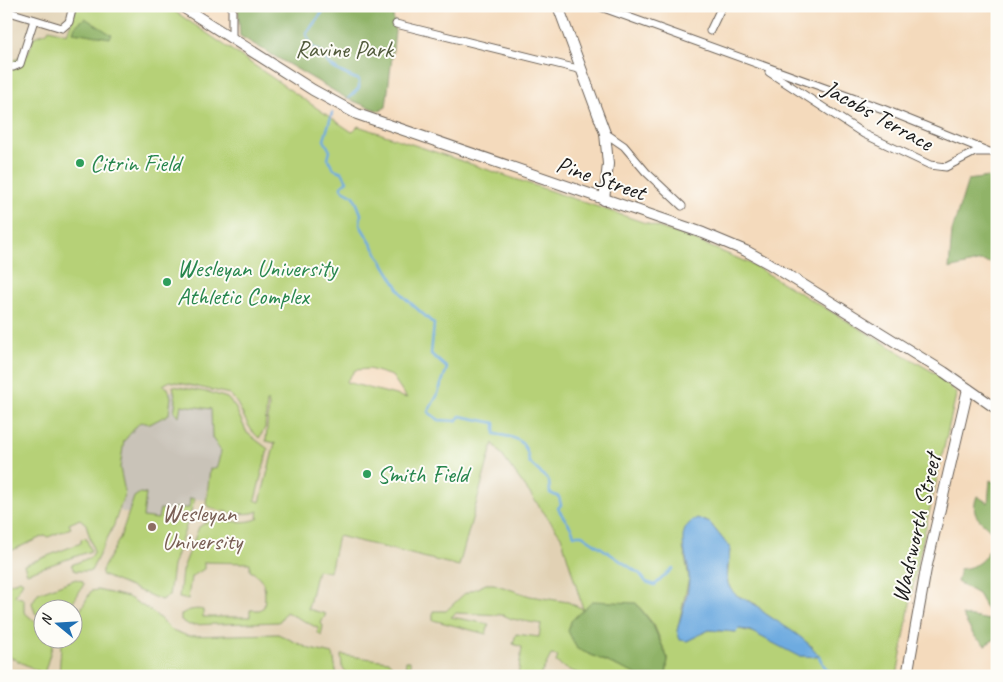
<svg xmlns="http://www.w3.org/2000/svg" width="1003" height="682" font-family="Caveat,sans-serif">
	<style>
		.built { fill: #e1d1b4; fill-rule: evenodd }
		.industrial { fill: #c9c3b8 }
		.green { fill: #b6d177; stroke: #69764a; fill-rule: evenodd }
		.forest { fill: #90b368; stroke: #566842 }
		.water { fill: #6eabe0; stroke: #45647e }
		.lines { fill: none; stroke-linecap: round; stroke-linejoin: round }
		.stream { stroke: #6eabe0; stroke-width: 2.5 }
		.street-casing { stroke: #685e54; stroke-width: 9 }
		.secondary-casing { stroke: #685e54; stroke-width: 12 }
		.street { stroke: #fff; stroke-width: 7 }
		.secondary { stroke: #fff; stroke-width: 10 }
		.leisure-dot { fill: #2e9e5b; stroke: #fdfcf7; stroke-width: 2 }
		.education-dot { fill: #8d6e63; stroke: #fdfcf7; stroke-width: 2 }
		.labels { text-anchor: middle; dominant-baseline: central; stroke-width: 4; stroke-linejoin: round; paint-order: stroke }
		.park-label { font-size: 24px; fill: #525b3c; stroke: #fdfcf7 }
		.street-label { font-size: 24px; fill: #1c1c1c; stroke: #fdfcf7 }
		.leisure-label { font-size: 24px; fill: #27864d; stroke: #fdfcf7; text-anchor: start }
		.education-label { font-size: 24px; fill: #785e54; stroke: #fdfcf7; text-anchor: start }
	</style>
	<rect width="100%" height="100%" fill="#fdfcf7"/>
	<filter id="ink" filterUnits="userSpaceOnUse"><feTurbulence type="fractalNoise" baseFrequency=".02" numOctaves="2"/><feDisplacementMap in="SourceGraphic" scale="10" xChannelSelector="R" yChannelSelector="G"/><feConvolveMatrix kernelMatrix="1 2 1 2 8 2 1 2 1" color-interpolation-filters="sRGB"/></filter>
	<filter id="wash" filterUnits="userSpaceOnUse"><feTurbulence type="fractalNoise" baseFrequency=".0096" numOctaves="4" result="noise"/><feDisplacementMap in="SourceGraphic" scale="20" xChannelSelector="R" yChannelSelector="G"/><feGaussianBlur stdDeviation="1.12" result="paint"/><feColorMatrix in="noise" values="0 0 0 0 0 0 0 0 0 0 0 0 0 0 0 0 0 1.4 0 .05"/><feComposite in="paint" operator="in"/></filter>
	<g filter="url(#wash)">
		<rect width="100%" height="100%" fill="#f4dabc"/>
		<g class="built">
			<polygon points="6,6 77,6 69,33 65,35 49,29 32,40 28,54 12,61 6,61"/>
			<path d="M 170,379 L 285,402 L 257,517 L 493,443 L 561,536 L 583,610 L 640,676 L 26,676 L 6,666 L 6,500 L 123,421 ZM 42,610 L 72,610 L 72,640 L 42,640 Z"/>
		</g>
		<polygon class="industrial" points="176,389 219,398 221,451 217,468 210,469 205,500 195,499 191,513 166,525 120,511 125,492 120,468 126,426 163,395"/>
		<g class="green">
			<path d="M 77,6 L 167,6 L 352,132 L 358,126 L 690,238 L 751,264 L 938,375 L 955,392 L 956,395 L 916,570 L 897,676 L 666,676 L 668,659 L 654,625 L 636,603 L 640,676 C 613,676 579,681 556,662 L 558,656 L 551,655 L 540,676 L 518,676 L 522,647 L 513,644 L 516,634 L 539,637 L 541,624 L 512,619 L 503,615 L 456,613 L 451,617 L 489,624 L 486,634 L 433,620 L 433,611 L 446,611 L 464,594 L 486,584 L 494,584 L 530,596 L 568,602 L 583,609 L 561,536 L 493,443 L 459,566 L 338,536 L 330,572 L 317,570 L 308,609 L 326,614 L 321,623 L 323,626 L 321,636 L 318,633 L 318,628 L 286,612 L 279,622 L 189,625 L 181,620 L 181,615 C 185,610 197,608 203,610 L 203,617 L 250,617 L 250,610 L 259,610 L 264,607 C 266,591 266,578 250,571 L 250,563 L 204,562 L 204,569 L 191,577 L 188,599 L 179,598 L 182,571 L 199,527 C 217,513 240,528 259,518 L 257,517 L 258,511 C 249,517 212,512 206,504 L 210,469 L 217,467 L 221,451 L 212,438 L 211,409 L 181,405 L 179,416 L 174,412 L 176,400 L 173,386 L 212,393 L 227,398 L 235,407 L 247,433 L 268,449 L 255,500 L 260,502 L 275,443 L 266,441 L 269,405 L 267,401 L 265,428 L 259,438 C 244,425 243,408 230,394 L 170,381 L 163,385 L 168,388 L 171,397 L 169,414 L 150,424 L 140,422 L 124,441 L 120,468 L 125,492 L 114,525 L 91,571 L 75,571 L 71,565 L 91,557 L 94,552 L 86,524 L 80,519 L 69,524 L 71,528 L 48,537 L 44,536 L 6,553 L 6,61 L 12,61 L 28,54 L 34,37 L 47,32 L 49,29 L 67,34 ZM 369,369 L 392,376 L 407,398 L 346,382 L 355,370 ZM 697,518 L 710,523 L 730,548 L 727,582 L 731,590 L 736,595 L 756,604 L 763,612 L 813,647 L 739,629 L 736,632 L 709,630 L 687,641 L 677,631 L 689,578 L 683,547 Z"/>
			<polygon points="140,493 146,494 143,517 158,519 160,509 174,511 175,508 189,508 190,498 195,499 173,566 169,596 161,600 102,575 102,570 120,538 134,497"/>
			<polygon points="86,538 91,551 27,573 24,565 81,543 81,539"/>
			<polygon points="76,579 82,581 84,584 69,609 42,610 42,618 35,613 32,603 38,593"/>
			<polygon points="20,580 23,582 15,596 24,599 24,612 42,628 42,640 54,640 44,674 6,655 6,585"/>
			<polygon points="97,590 128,597 154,613 172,630 188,636 278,634 310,649 333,654 337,676 59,676 61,645 64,640 72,640 73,624 91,591"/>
			<polygon points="341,655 388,661 395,669 395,676 350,676 342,667"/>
			<polygon points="406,661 410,661 410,668 437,676 405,676"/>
		</g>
		<g class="forest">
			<polygon points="238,6 392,6 395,32 386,107 379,111 348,99 240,36"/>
			<polygon points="85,18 112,35 110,38 73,32 75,26"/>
			<polygon points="989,177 997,184 997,264 981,261 949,269 952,231 968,180"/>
			<path d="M 990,480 L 997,484 L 997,638 L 985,645 L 974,636 L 962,615 L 989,620 L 990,615 L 978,594 L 957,582 L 960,569 C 982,567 990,554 993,533 C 981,519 969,518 977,496 L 988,503 Z"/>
			<polygon points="592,601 636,603 653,625 668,659 666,676 640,676 577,649 568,631 571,621"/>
		</g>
		<path class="water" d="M 697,518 L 710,523 L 730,548 C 730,558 725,573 728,583 C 731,596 744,598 754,604 C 759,606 761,611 766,614 C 785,627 807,638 820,657 L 798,656 L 748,630 L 739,629 L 736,632 L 709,630 L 687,641 L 680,640 L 677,631 C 681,614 689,594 689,577 C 689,556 671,531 697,518 Z"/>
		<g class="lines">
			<g class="stream">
				<path d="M 327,6 L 306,34 L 312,47 C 325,53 322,55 329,64 C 337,72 349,76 359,80 L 359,88 L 349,98"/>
				<path d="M 332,113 L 324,140 L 330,151 L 328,159 L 334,169 L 342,172 L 347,181 L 341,186 L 343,190 L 354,196 L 361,214 L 360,225 L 403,296 L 434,324 L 431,354 L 447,368 L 437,396 L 428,412 L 439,420 L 456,421 L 460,416 L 495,423 L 495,434 C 515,437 527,439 529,462 L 549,481 L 550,493 L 559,497 L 561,505 L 558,508 C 563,519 571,524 574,535 L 582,535 L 640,574 L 646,582 L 655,585 L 673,568"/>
				<polyline points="819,657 826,669 836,676"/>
			</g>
		</g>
	</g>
	<g filter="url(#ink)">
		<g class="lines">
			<defs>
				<g id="street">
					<polyline points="598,6 883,109 987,151"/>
					<polyline points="6,11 62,28 69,22 73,6"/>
					<polyline points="396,24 582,70"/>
					<polyline points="710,31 722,6"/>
					<polyline points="232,38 232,6"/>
					<polyline points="6,66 13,67 20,64 34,20"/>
					<polyline points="769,72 864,134 930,165 946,167 975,152 997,152"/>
					<polyline points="605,133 624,146 646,172 682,206"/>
					<polyline points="6,673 11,676"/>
				</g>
				<g id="secondary">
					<polyline points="181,6 313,90 357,114 703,233 746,251 768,263 944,372 997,409"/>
					<polyline points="558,6 605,133 608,164 604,200"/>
					<polyline points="907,676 926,569 968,389"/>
				</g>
			</defs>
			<use href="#street" class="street-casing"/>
			<use href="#secondary" class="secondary-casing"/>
			<use href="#street" class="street"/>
			<use href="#secondary" class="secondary"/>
		</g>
	</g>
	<g class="leisure-dot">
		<circle cx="80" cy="163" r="5"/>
		<circle cx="167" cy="282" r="5"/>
		<circle cx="367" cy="474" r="5"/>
	</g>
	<circle class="education-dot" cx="152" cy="527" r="5"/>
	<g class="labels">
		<g class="park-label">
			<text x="344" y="49">Ravine Park</text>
		</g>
		<g class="street-label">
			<text transform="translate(878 115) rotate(29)">Jacobs Terrace</text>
			<text transform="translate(601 178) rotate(19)">Pine Street</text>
			<text transform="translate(916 528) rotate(-77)">Wadsworth Street</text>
		</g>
		<g class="leisure-label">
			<text x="90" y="163">Citrin Field</text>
			<text x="177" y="268">Wesleyan University<tspan x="177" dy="28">Athletic Complex</tspan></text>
			<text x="377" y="474">Smith Field</text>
		</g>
		<g class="education-label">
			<text x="162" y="513">Wesleyan<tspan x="162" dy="28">University</tspan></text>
		</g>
	</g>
	<rect width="1003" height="682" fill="none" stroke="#fdfcf7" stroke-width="25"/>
	<g transform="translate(58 624) rotate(288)"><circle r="24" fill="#fdfcf7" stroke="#a3a29f"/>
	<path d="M0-4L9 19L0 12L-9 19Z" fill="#1f6fb2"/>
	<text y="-8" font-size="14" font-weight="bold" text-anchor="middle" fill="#1c1c1c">N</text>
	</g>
</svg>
